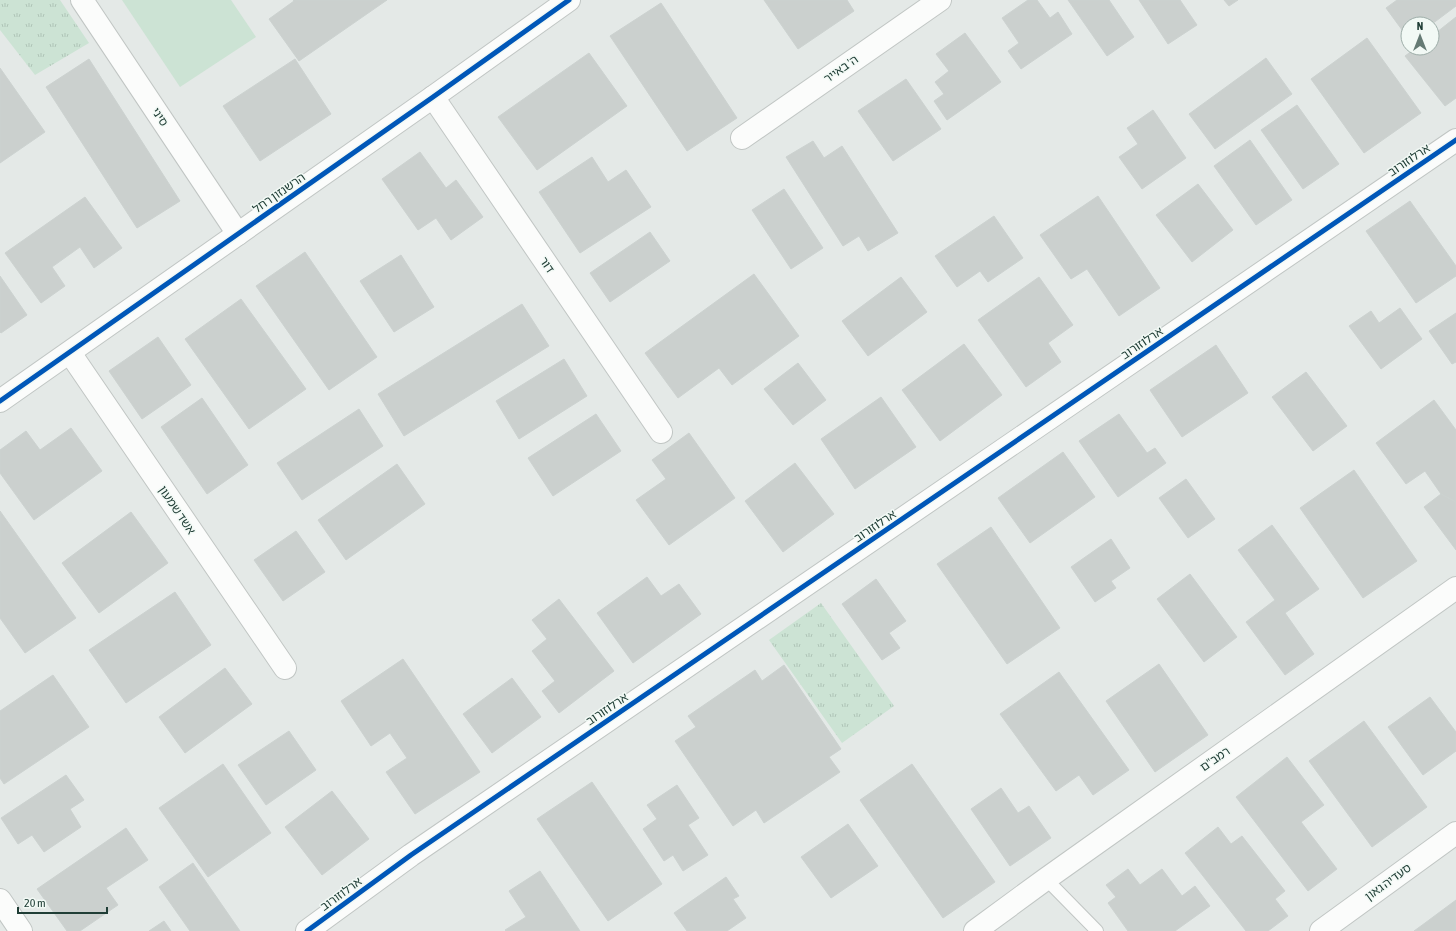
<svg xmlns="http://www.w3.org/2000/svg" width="1456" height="931" font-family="'Asap Condensed','Noto Sans Hebrew',sans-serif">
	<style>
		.park { fill: url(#park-tufts) }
		.pitch { fill: #cce3d4 }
		.building { fill: #cbd0ce; stroke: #ccd2d0 }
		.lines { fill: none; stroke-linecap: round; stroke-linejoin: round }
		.service-casing { stroke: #c1c6c4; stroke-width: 14 }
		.minor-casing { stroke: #c1c6c4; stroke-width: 24 }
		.tertiary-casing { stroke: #c1c6c4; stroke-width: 24 }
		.service { stroke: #fbfcfb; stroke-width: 12 }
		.minor { stroke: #fbfcfb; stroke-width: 22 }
		.tertiary { stroke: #fbfcfb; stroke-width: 22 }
		.cycleway-casing { stroke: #f2f9f5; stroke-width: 8 }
		.cycleway { stroke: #0057b8; stroke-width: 5 }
		.labels { text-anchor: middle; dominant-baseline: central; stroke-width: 3; stroke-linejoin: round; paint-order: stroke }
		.street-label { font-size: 12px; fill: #203e36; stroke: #f2f9f5 }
	</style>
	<defs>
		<pattern id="park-tufts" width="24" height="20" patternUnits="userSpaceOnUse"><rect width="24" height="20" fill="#cce3d4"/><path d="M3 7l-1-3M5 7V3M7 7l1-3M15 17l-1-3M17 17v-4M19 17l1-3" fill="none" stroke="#afc4b7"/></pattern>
	</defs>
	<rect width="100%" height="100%" fill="#e4e9e7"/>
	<g class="park">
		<polygon points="0,0 60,0 89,43 35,75 0,30"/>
		<polygon points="821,603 894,706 842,743 769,640"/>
	</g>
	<polygon class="pitch" points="122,0 231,0 256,37 180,87"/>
	<g class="building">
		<polygon points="293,0 387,0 299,61 269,19 294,1"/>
		<polygon points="764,0 847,0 854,11 798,49"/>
		<polygon points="1028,0 1037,0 1050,18 1058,12 1072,34 1021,69 1008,51 1019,43 1002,18"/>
		<polygon points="1068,0 1109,0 1134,37 1107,56"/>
		<polygon points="1139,0 1180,0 1197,25 1168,44"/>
		<polygon points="1224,0 1238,0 1229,6"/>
		<polygon points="1397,0 1456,0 1456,6 1432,24 1408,24 1408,38 1386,8"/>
		<polygon points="661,3 737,118 687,151 610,36"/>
		<polygon points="1456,17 1456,98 1445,106 1405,56 1416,48 1432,48 1432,36"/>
		<polygon points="965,33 1001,82 947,120 934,101 944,94 935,82 949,71 936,54"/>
		<polygon points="1367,38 1421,113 1364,153 1311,79"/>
		<polygon points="589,53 627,106 537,170 498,117"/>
		<polygon points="1266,58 1292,94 1215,149 1189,114"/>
		<polygon points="89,59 180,201 137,228 46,87"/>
		<polygon points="295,59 331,114 260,161 223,106"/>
		<polygon points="0,68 45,132 0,163"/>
		<polygon points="906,79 941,129 893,161 858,111"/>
		<polygon points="1297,105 1339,164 1303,189 1261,130"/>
		<polygon points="1153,110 1186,158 1142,189 1119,157 1138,144 1127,128"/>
		<polygon points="1250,140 1292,200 1256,225 1214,166"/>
		<polygon points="813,141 824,158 842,146 898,233 868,251 859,236 843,246 786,157"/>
		<polygon points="420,152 446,188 456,180 483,217 451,240 436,218 418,230 382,179"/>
		<polygon points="592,157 608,182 626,170 651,207 580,253 539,192"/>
		<polygon points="1198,184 1233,230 1192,262 1156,215"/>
		<polygon points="784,189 823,248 791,269 752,210"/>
		<polygon points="1098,196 1160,288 1119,316 1087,269 1071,279 1040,235"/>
		<polygon points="85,197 122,248 94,268 80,247 52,267 65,286 41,303 5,253"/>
		<polygon points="1410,201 1456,266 1456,276 1416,303 1366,231"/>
		<polygon points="994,216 1023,258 988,282 980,271 957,287 935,256"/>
		<polygon points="650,232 670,261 610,302 590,273"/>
		<polygon points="305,252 377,357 329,390 256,286"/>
		<polygon points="401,255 434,307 394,332 360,281"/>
		<polygon points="754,274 799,336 732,385 719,368 678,398 645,353"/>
		<polygon points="0,276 27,315 1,333 0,332"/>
		<polygon points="901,277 927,312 868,356 842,321"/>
		<polygon points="1039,277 1073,325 1048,343 1061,362 1026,387 978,320"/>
		<polygon points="241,299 306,389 249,429 185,339"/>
		<polygon points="522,304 549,346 404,436 378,394"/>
		<polygon points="1400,308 1422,339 1381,369 1349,326 1371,311 1379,323"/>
		<polygon points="1456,313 1456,362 1452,364 1429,331"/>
		<polygon points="158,337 191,385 142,419 109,371"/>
		<polygon points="964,344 1002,395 940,441 902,390"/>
		<polygon points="1216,345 1248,393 1182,437 1150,390"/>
		<polygon points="564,359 587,396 519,439 496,401"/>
		<polygon points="798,363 826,400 793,425 764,389"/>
		<polygon points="1306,372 1347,426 1313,451 1272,397"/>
		<polygon points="881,397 916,447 855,489 821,439"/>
		<polygon points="202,398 248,465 207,494 161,427"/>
		<polygon points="1434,400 1456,430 1456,502 1441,494 1425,471 1406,484 1376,443"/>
		<polygon points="359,409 383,446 302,500 277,463"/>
		<polygon points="596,414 621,451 553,496 528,458"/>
		<polygon points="1119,414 1147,453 1155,448 1166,463 1118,497 1079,441"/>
		<polygon points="71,428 102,471 34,520 0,473 0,450 26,431 40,450"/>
		<polygon points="689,433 735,498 669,545 636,500 666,479 652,460"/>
		<polygon points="1063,452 1095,497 1030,543 998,498"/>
		<polygon points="795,463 834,514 783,552 745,501"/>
		<polygon points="397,464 425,504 346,560 318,520"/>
		<polygon points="1354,470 1417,561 1363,598 1300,508"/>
		<polygon points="1186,479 1215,519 1188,538 1159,498"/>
		<polygon points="1441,494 1456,502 1456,550 1424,507"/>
		<polygon points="0,511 76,618 25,653 0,618"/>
		<polygon points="131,512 168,563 99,613 62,563"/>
		<polygon points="1272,525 1319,589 1285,613 1314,654 1285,675 1246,622 1275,600 1238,550"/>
		<polygon points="991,527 1060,628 1007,664 937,564"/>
		<polygon points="296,531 325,572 283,601 254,560"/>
		<polygon points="1111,539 1130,568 1111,581 1116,588 1095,602 1071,567"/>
		<polygon points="1190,574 1237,637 1204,662 1157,599"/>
		<polygon points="647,577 661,596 679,584 701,614 633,663 597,613"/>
		<polygon points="876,579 906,621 889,633 900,648 882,660 842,604"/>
		<polygon points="175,592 211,645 126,703 89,650"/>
		<polygon points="559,599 614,671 559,713 542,691 555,681 532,651 547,639 532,620"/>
		<polygon points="403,659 480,772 415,814 386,772 407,758 390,733 371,746 341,701"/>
		<polygon points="1159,664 1208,735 1155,772 1106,701"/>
		<polygon points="784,665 841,749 829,757 840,772 764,823 756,810 733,826 675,741 696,727 688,716 755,670 762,681"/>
		<polygon points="225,668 252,704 185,753 159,717"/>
		<polygon points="1059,672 1129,770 1093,795 1079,775 1056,791 1000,714"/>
		<polygon points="53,675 89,727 4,784 0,778 0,711"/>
		<polygon points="512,678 541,717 492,753 463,714"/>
		<polygon points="1430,697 1456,732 1456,751 1423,775 1388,727"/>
		<polygon points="1364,721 1427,807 1372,847 1309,761"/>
		<polygon points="289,731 316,770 266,805 238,765"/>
		<polygon points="1287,757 1324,805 1301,822 1337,869 1308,891 1236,797"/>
		<polygon points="223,764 271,833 208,877 159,808"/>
		<polygon points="912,764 995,882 943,918 860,800"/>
		<polygon points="66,775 84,800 70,809 81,827 44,852 32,835 18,844 1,818"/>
		<polygon points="592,782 662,884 608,921 537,819"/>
		<polygon points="677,785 699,818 688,825 708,855 683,871 673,855 664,861 643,829 657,819 647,805"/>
		<polygon points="1001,788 1018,813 1029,806 1051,838 1010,866 971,809"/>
		<polygon points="332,791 369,839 322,875 285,827"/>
		<polygon points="848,824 878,866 831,898 801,857"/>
		<polygon points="1218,827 1231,844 1242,836 1285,891 1275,899 1288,916 1268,931 1246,931 1185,853"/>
		<polygon points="126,828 148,860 106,888 118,905 80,931 67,931 37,889"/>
		<polygon points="193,863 240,931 190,931 159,887"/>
		<polygon points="1128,869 1140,885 1162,869 1182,896 1195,886 1210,906 1175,931 1128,931 1108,903 1116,897 1106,885"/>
		<polygon points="540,871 580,931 506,931 505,930 526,917 509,891"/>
		<polygon points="726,877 739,896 733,899 746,918 727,931 687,931 674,913"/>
		<polygon points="1456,900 1456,931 1414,931 1425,923"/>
		<polygon points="164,921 171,931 149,931"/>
	</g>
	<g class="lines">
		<defs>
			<polyline id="service" points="1046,879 1097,931"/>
			<g id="minor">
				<polyline points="82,0 238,234"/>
				<polyline points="433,97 661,432"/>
				<polyline points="742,138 940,0"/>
				<polyline points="70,353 285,668"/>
				<polyline points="307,931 411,855 1456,140"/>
				<polyline points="975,931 1046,879 1456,588"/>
				<polyline points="1321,931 1456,833"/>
			</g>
			<g id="tertiary">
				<polyline points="0,401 433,97 569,0"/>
				<polyline points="0,900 21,931"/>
			</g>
		</defs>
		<use href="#service" class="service-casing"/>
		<use href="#minor" class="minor-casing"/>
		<use href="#tertiary" class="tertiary-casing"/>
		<use href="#service" class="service"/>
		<use href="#minor" class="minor"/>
		<use href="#tertiary" class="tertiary"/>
		<defs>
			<g id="cycleway">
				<polyline points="0,401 433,97 569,0"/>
				<polyline points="307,931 411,855 1456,140"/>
			</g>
		</defs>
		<use href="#cycleway" class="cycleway-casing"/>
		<use href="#cycleway" class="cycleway"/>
	</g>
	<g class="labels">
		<g class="street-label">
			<text transform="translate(841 69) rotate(-35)">ה' באייר</text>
			<text transform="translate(160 117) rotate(56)">סיני</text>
			<text transform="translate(1409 160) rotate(-34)">ארלוזורוב</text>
			<text transform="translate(279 193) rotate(-35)">הרשנזון רחל</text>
			<text transform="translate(547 265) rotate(56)">דור</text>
			<text transform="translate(1142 343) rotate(-34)">ארלוזורוב</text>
			<text transform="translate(177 510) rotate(56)">אשד שמעון</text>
			<text transform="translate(875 526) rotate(-34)">ארלוזורוב</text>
			<text transform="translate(607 709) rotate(-34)">ארלוזורוב</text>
			<text transform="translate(1215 759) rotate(-35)">רמב"ם</text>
			<text transform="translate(1388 882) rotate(-36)">סעדיה גאון</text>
			<text transform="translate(341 894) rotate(-36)">ארלוזורוב</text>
		</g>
	</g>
	<g transform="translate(1420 36)"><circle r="19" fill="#f2f9f5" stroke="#9eaea9"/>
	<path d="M0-3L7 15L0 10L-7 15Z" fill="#657a74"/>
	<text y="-6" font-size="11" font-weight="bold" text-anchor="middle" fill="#203e36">N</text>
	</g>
	<path d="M18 907v6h89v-6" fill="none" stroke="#203e36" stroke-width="2"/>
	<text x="24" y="907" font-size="12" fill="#203e36" stroke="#f2f9f5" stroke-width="3" paint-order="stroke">20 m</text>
</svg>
